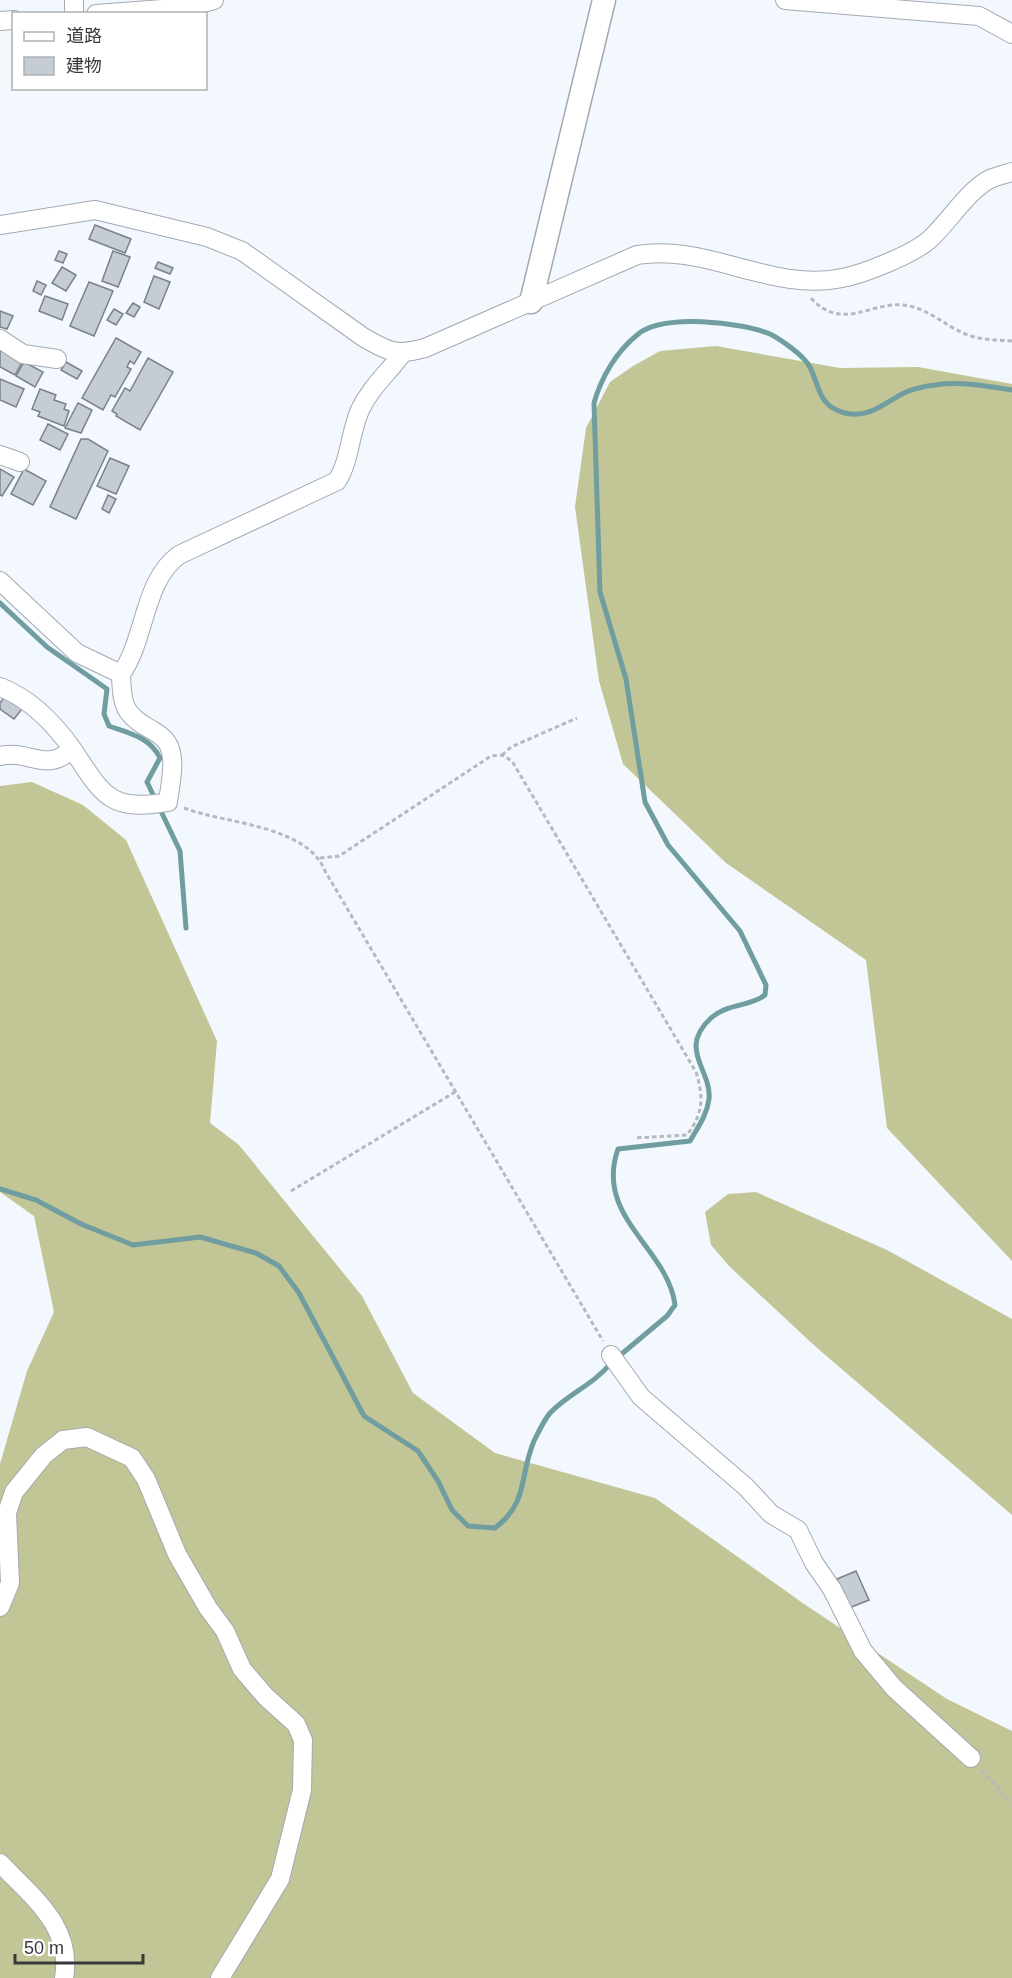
<svg xmlns="http://www.w3.org/2000/svg" width="1012" height="1978" font-family="Arial,'Noto Sans JP',sans-serif">
	<style>
		.forest { fill: #c2c595 }
		.lines { fill: none; stroke-linecap: round; stroke-linejoin: round }
		.stream { stroke: #709da0; stroke-width: 5 }
		.building { fill: #c6ccd4; stroke: #7b8188; stroke-width: 1.5 }
		.minor-casing { stroke: #a3a9b1; stroke-width: 20 }
		.tertiary-casing { stroke: #a3a9b1; stroke-width: 25 }
		.path { stroke: #b5babf; stroke-width: 3; stroke-dasharray: 4.5 3; stroke-linecap: butt }
		.minor { stroke: #fff; stroke-width: 18 }
		.tertiary { stroke: #fff; stroke-width: 22 }
	</style>
	<rect width="100%" height="100%" fill="#f2f8fe"/>
	<g class="forest">
		<polygon points="716,346 840,368 918,367 1012,384 1012,1261 887,1128 866,960 726,863 623,764 599,681 575,507 586,428 610,382 633,366 660,351"/>
		<polygon points="32,782 83,805 126,840 217,1041 210,1123 239,1145 362,1296 413,1393 495,1453 655,1498 804,1604 947,1699 1012,1731 1012,1978 0,1978 0,1464 27,1371 54,1312 34,1216 0,1192 0,786"/>
		<polygon points="756,1192 887,1250 1012,1319 1012,1515 816,1347 730,1267 711,1245 705,1212 728,1194"/>
	</g>
	<g class="lines">
		<g class="stream">
			<path d="M 0,603 L 47,647 L 107,689 L 104,714 L 109,726 C 129,733 150,737 160,758 L 147,782 L 180,851 L 186,928"/>
			<path d="M 0,1189 L 36,1200 L 81,1224 L 133,1245 L 200,1237 L 256,1253 L 279,1266 L 299,1293 L 364,1416 L 418,1451 L 438,1481 L 452,1510 L 468,1526 L 495,1528 C 529,1502 519,1476 534,1441 C 538,1433 544,1420 550,1413 C 568,1394 593,1385 611,1363"/>
			<path d="M 618,1357 L 667,1316 L 675,1305 C 668,1248 594,1217 618,1149 L 690,1141 C 698,1127 707,1115 709,1099 C 712,1070 677,1049 711,1018 C 728,1003 750,1007 765,995 L 766,985 L 740,931 L 668,845 L 645,802 L 626,679 L 600,592 L 594,403 C 601,378 616,352 637,335 C 662,313 741,322 770,334 C 780,339 795,350 803,358 C 821,375 812,405 845,413 C 869,419 884,403 904,393 C 913,389 925,386 935,385 C 959,381 988,386 1012,390"/>
		</g>
	</g>
	<g class="building">
		<polygon points="95,225 131,239 125,253 89,239"/>
		<polygon points="59,251 67,254 63,263 55,260"/>
		<polygon points="113,251 130,257 118,287 102,281"/>
		<polygon points="158,262 173,268 170,274 155,268"/>
		<polygon points="62,267 76,275 66,291 52,283"/>
		<polygon points="154,276 170,282 159,309 144,302"/>
		<polygon points="37,281 46,285 41,295 33,291"/>
		<polygon points="89,282 113,291 94,336 70,326"/>
		<polygon points="45,296 68,304 62,320 39,311"/>
		<polygon points="133,303 140,307 134,317 126,313"/>
		<polygon points="114,309 123,314 116,325 107,320"/>
		<polygon points="0,311 13,316 7,329 0,327"/>
		<polygon points="116,338 141,352 134,364 130,361 127,367 131,369 115,397 111,395 103,410 82,398"/>
		<polygon points="0,350 22,362 15,375 0,367"/>
		<polygon points="148,358 173,372 140,430 116,416 117,414 112,411 125,388 130,391"/>
		<polygon points="24,362 43,372 35,387 16,376"/>
		<polygon points="66,362 82,371 77,379 61,370"/>
		<polygon points="0,379 24,389 16,407 0,400"/>
		<polygon points="40,389 56,395 54,400 66,404 64,409 69,411 64,426 38,416 40,412 32,409"/>
		<polygon points="78,403 92,410 81,433 65,428"/>
		<polygon points="48,424 68,434 60,450 40,440"/>
		<polygon points="81,439 88,439 108,451 76,519 50,507"/>
		<polygon points="110,458 129,466 116,494 97,486"/>
		<polygon points="0,469 14,477 2,496 0,495"/>
		<polygon points="24,469 46,481 33,505 11,494"/>
		<polygon points="108,495 116,499 109,513 102,509"/>
		<polygon points="5,696 22,709 14,719 0,709 0,703"/>
		<polygon points="856,1571 869,1600 849,1608 837,1579"/>
	</g>
	<g class="lines">
		<defs>
			<g id="minor">
				<polyline points="74,0 74,14"/>
				<polyline points="785,0 979,16 1012,34"/>
				<polyline points="96,14 189,7 214,0"/>
				<polyline points="0,21 14,20"/>
				<path d="M 0,225 L 95,210 L 207,237 L 242,251 L 363,337 C 389,352 396,356 425,348 L 637,255 C 706,243 773,293 842,278 C 864,274 913,254 929,240 C 948,223 968,190 990,179 C 997,176 1005,174 1012,172"/>
				<polyline points="0,339 23,354 57,359"/>
				<polyline points="0,455 20,462"/>
				<polyline points="0,581 77,653 121,674"/>
				<path d="M 0,687 C 31,699 54,723 73,750 C 103,795 109,812 168,802 C 170,785 176,762 169,746 C 166,739 159,734 152,730 C 124,715 122,706 121,674 C 146,639 143,581 179,555 L 337,481 C 350,461 350,432 360,410 C 370,388 388,373 402,354"/>
				<path d="M 0,756 C 29,749 46,774 72,749"/>
				<polyline points="611,1355 641,1397 746,1487 771,1514 798,1530 814,1563 832,1589 863,1651 894,1688 971,1758"/>
				<polyline points="0,1607 10,1583 7,1513 14,1492 44,1455 63,1440 87,1437 132,1458 146,1479 177,1554 208,1608 225,1631 242,1669 266,1697 296,1724 303,1740 302,1790 280,1879 220,1978"/>
				<path d="M 0,1863 C 32,1897 73,1926 64,1978"/>
			</g>
			<polyline id="tertiary" points="531,302 604,0"/>
		</defs>
		<use href="#minor" class="minor-casing"/>
		<use href="#tertiary" class="tertiary-casing"/>
		<g class="path">
			<path d="M 811,298 C 842,332 869,302 903,305 C 925,307 942,323 961,332 C 976,340 996,340 1012,341"/>
			<polyline points="502,755 511,747 577,718"/>
			<path d="M 184,808 C 226,824 307,825 325,871 L 603,1341"/>
			<path d="M 320,858 L 339,856 L 491,756 L 502,755 L 512,761 L 696,1072 C 704,1098 703,1114 687,1135 L 634,1138"/>
			<polyline points="291,1191 455,1092"/>
			<polyline points="981,1770 1012,1804"/>
		</g>
		<use href="#minor" class="minor"/>
		<use href="#tertiary" class="tertiary"/>
	</g>
	<rect x="12" y="12" width="195" height="78" fill="#ffffff" stroke="#afb0b1" stroke-width="1.5"/>
	<rect x="24" y="32" width="30" height="9" fill="#ffffff" stroke="#afb0b1" stroke-width="1.5"/>
	<text x="66" y="42" font-size="18" fill="#373a3d">道路</text>
	<rect x="24" y="57" width="30" height="18" fill="#c6ccd4" stroke="#afb0b1" stroke-width="1.5"/>
	<text x="66" y="72" font-size="18" fill="#373a3d">建物</text>
	<path d="M15 1954v9h128v-9" fill="none" stroke="#373a3d" stroke-width="3"/>
	<text x="24" y="1954" font-size="18" fill="#373a3d" stroke="#ffffff" stroke-width="4.5" paint-order="stroke">50 m</text>
</svg>
